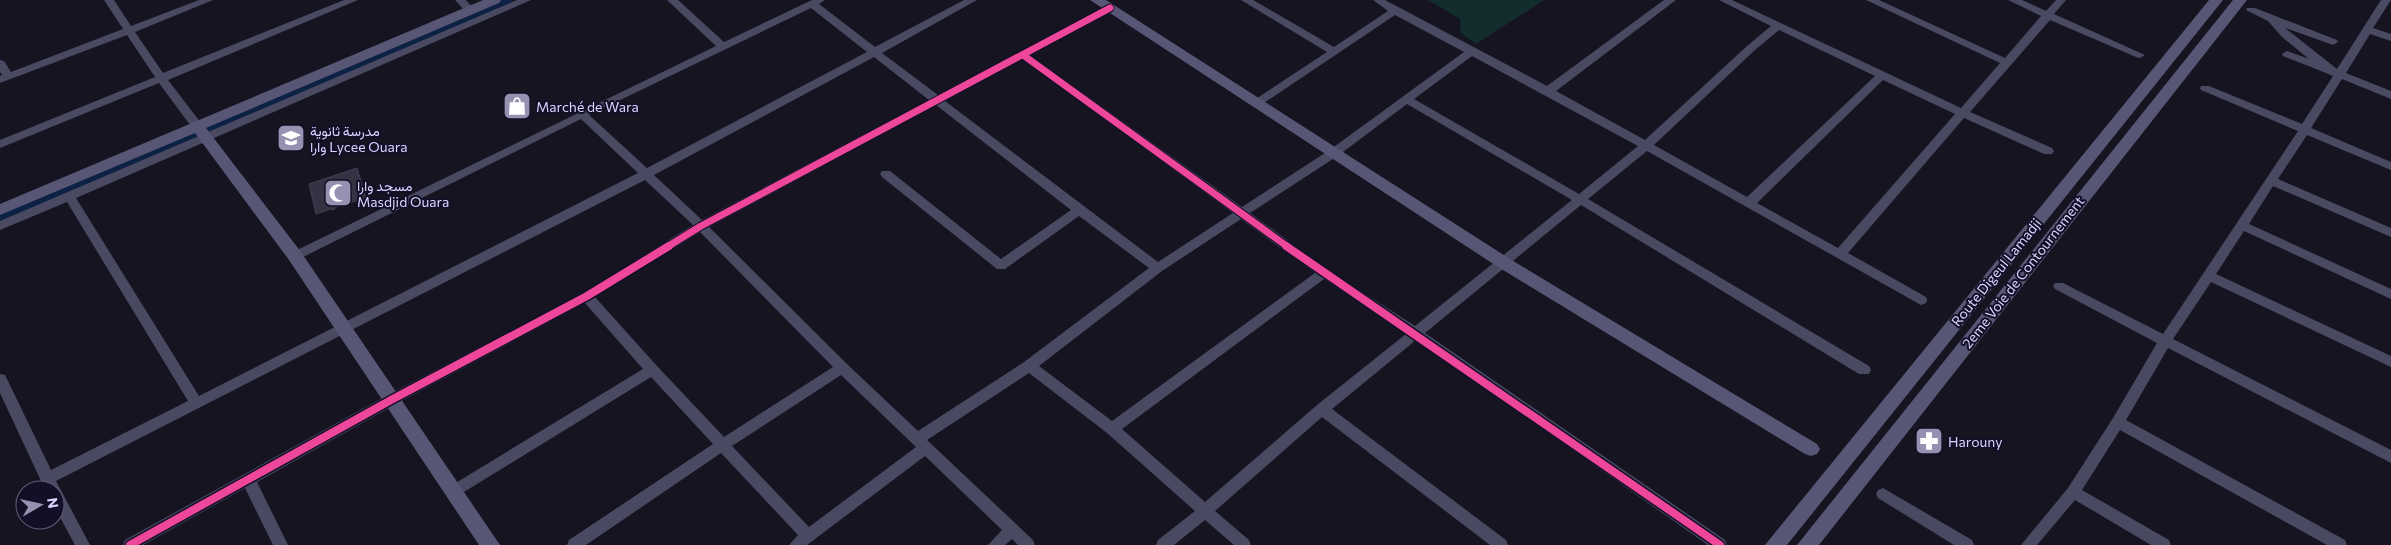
<svg xmlns="http://www.w3.org/2000/svg" width="2391" height="545" font-family="Commissioner,Vazirmatn,sans-serif">
	<style>
		.green { fill: #132c2d }
		.lines { fill: none; stroke-linecap: round; stroke-linejoin: round }
		.canal { stroke: #0d2144; stroke-width: 10 }
		.building { fill: #343243; stroke: #433f54 }
		.street { fill: #4a4962; fill-rule: evenodd }
		.secondary { fill: #575674; fill-rule: evenodd }
		.cycleway-far1-casing { stroke: #130f26; stroke-width: 9 }
		.cycleway-casing { stroke: #130f26; stroke-width: 11 }
		.cycleway-far1 { stroke: #ed469a; stroke-width: 7 }
		.cycleway { stroke: #ed469a; stroke-width: 8 }
		.labels { text-anchor: middle; dominant-baseline: central; stroke-width: 4; stroke-linejoin: round; paint-order: stroke }
		.poi-label { font-size: 14px; fill: #d9d4ff; stroke: #130f26; text-anchor: start }
		.street-label { font-size: 14px; fill: #d9d4ff; stroke: #130f26 }
	</style>
	<rect width="100%" height="100%" fill="#161421"/>
	<polygon class="green" points="1428,0 1544,0 1476,44 1461,33 1460,19"/>
	<g class="lines">
		<polyline class="canal" points="0,218 507,0"/>
	</g>
	<polygon class="building" points="357,168 366,198 336,207 334,210 331,209 316,214 309,184"/>
	<g class="lines">
		<g class="street">
			<polygon points="104,0 114,0 131,26 199,0 213,0 135,32 163,73 344,0 358,0 168,80 201,123 203,126 201,129 193,129 159,83 0,148 0,140 155,77 127,35 0,83 0,76 2,75 0,72 0,60 4,61 11,72 123,29"/>
			<polygon points="455,0 466,0 475,10 470,13 466,12"/>
			<path d="M 517,0 L 531,0 L 76,198 L 199,396 L 638,173 L 581,119 L 299,259 L 291,259 L 289,256 L 291,253 L 716,46 L 667,0 L 678,0 L 724,42 L 812,0 L 825,0 L 819,4 L 875,47 L 964,0 L 977,0 L 882,53 L 938,95 L 1106,6 L 1114,6 L 1114,10 L 1030,55 L 1242,207 L 1331,149 L 1464,52 L 1395,15 L 1258,107 L 1254,106 L 1252,103 L 1254,100 L 1327,52 L 1241,0 L 1253,0 L 1334,47 L 1388,11 L 1373,0 L 1385,0 L 1547,86 L 1664,0 L 1676,0 L 1556,91 L 1645,140 L 1747,46 L 1771,26 L 1719,0 L 1732,0 L 1961,108 L 2000,63 L 1866,0 L 1879,0 L 2005,58 L 2041,16 L 2008,0 L 2022,0 L 2046,11 L 2056,0 L 2066,0 L 2054,14 L 2145,55 L 2140,58 L 2136,57 L 2050,20 L 1970,112 L 2052,148 L 2054,151 L 2052,154 L 2044,154 L 1964,118 L 1848,253 L 1926,297 L 1927,300 L 1926,303 L 1921,305 L 1647,151 L 1588,199 L 1869,366 L 1871,370 L 1869,374 L 1859,374 L 1581,205 L 1425,333 L 1725,540 L 1727,545 L 1708,545 L 1416,340 L 1332,409 L 1506,540 L 1508,545 L 1490,545 L 1322,417 L 1215,511 L 1249,540 L 1251,545 L 1234,545 L 1205,520 L 1174,545 L 1156,545 L 1158,540 L 1195,511 L 1107,433 L 1029,373 L 927,440 L 1033,540 L 1035,545 L 1018,545 L 1012,539 L 1005,545 L 988,545 L 1002,530 L 925,456 L 807,545 L 789,545 L 798,535 L 721,453 L 586,545 L 567,545 L 569,540 L 713,444 L 651,377 L 459,495 L 454,497 L 449,495 L 447,491 L 449,487 L 643,369 L 585,303 L 396,404 L 257,482 L 288,545 L 273,545 L 245,488 L 143,545 L 123,545 L 125,540 L 386,396 L 583,293 L 693,225 L 645,180 L 56,481 L 90,545 L 75,545 L 55,508 L 55,490 L 46,490 L 42,483 L 0,393 L 0,374 L 5,375 L 7,379 L 51,470 L 188,401 L 67,202 L 0,230 L 0,221 ZM 811,8 L 867,52 L 647,168 L 589,115 ZM 1779,30 L 1875,76 L 1747,197 L 1654,145 L 1755,50 ZM 1472,56 L 1638,146 L 1579,194 L 1414,99 ZM 874,57 L 929,100 L 702,220 L 654,175 ZM 1022,59 L 1233,213 L 1158,262 L 945,101 ZM 1883,80 L 1955,114 L 1838,248 L 1757,203 ZM 1407,104 L 1572,200 L 1415,326 L 1328,270 L 1250,213 L 1339,155 ZM 936,105 L 1071,210 L 1001,259 L 890,171 L 882,171 L 880,174 L 882,177 L 997,269 L 1005,269 L 1079,216 L 1149,268 L 1024,362 L 918,431 L 847,364 L 709,227 ZM 1241,219 L 1315,273 L 1112,421 L 1039,366 L 1162,271 ZM 700,232 L 833,367 L 724,437 L 657,366 L 595,297 ZM 1324,279 L 1406,334 L 1317,405 L 1205,502 L 1122,429 ZM 841,375 L 916,447 L 809,527 L 732,446 Z"/>
			<path d="M 2381,0 L 2391,0 L 2373,28 L 2391,34 L 2391,41 L 2370,34 L 2346,73 L 2391,91 L 2391,99 L 2342,79 L 2311,128 L 2391,162 L 2391,170 L 2307,135 L 2278,179 L 2391,228 L 2391,237 L 2273,186 L 2249,224 L 2391,289 L 2391,299 L 2244,231 L 2216,274 L 2391,356 L 2391,367 L 2211,282 L 2173,339 L 2391,450 L 2391,463 L 2168,348 L 2126,420 L 2345,540 L 2347,545 L 2327,545 L 2120,430 L 2082,490 L 2169,540 L 2171,545 L 2151,545 L 2075,500 L 2037,545 L 2021,545 L 2068,488 L 2113,418 L 2157,343 L 2055,289 L 2053,286 L 2055,283 L 2063,283 L 2163,334 L 2298,131 L 2201,90 L 2200,88 L 2201,86 L 2209,86 L 2302,124 L 2333,76 C 2317,69 2300,63 2283,56 L 2282,54 L 2287,51 L 2309,59 L 2282,37 L 2268,21 L 2246,10 L 2247,8 L 2255,8 L 2337,40 L 2338,42 L 2333,45 L 2285,28 L 2337,69 Z"/>
			<polygon points="1883,488 1972,540 1974,545 1954,545 1878,498 1876,494 1878,490"/>
		</g>
		<g class="secondary">
			<polygon points="483,0 501,0 499,3 206,128 301,252 500,545 479,545 289,260 195,133 0,215 0,204"/>
			<polygon points="1090,0 1106,0 1510,259 1817,444 1820,449 1817,454 1811,456 1805,454 1498,267"/>
			<polygon points="2209,0 2223,0 1787,545 1765,545"/>
			<polygon points="2233,0 2247,0 1819,545 1797,545"/>
		</g>
		<defs>
			<g id="cycleway-far1">
				<polyline points="1023,55 1288,247"/>
				<polyline points="667,247 701,226 1110,8"/>
			</g>
			<g id="cycleway">
				<polyline points="1286,246 1720,545"/>
				<polyline points="130,545 391,400 587,296 669,246"/>
			</g>
		</defs>
		<use href="#cycleway-far1" class="cycleway-far1-casing"/>
		<use href="#cycleway" class="cycleway-casing"/>
		<use href="#cycleway-far1" class="cycleway-far1"/>
		<use href="#cycleway" class="cycleway"/>
	</g>
	<defs>
		<symbol id="shop-square" viewBox="-11 -11 22 22"><rect x="-9" y="-9" width="18" height="18" rx="4" fill="#9591b1" stroke="#130f26"/><path d="M-5-2.5h2.3a2.7 3.5 0 0 1 5.4 0H5L5.5 6h-11ZM-1.5-2.5h3a1.5 2.3 0 0 0-3 0Z" fill="#fff"/></symbol>
		<symbol id="school-square" viewBox="-11 -11 22 22"><rect x="-9" y="-9" width="18" height="18" rx="4" fill="#9591b1" stroke="#130f26"/><path d="M0-5L7-2L0 1L-7-2ZM-4 1L0 2.5L4 1V4Q0 6-4 4Z" fill="#fff"/></symbol>
		<symbol id="mosque-square" viewBox="-11 -11 22 22"><rect x="-9" y="-9" width="18" height="18" rx="4" fill="#9591b1" stroke="#130f26"/><path d="M3.5-4.9A6 6 0 1 0 3.5 4.9A5 5 0 1 1 3.5-4.9Z" fill="#fff"/></symbol>
		<symbol id="pharmacy-square" viewBox="-11 -11 22 22"><rect x="-9" y="-9" width="18" height="18" rx="4" fill="#9591b1" stroke="#130f26"/><path d="M-2-6h4v4h4v4h-4v4h-4v-4h-4v-4h4Z" fill="#fff"/></symbol>
	</defs>
	<g fill-rule="evenodd">
		<use href="#shop-square" x="501" y="90" width="32" height="32"/>
		<use href="#school-square" x="275" y="122" width="32" height="32"/>
		<use href="#mosque-square" x="322" y="177" width="32" height="32"/>
		<use href="#pharmacy-square" x="1913" y="425" width="32" height="32"/>
	</g>
	<g class="labels">
		<g class="poi-label">
			<text x="536" y="106">Marché de Wara</text>
			<text x="310" y="130">مدرسة ثانوية<tspan x="310" dy="16">وارا Lycee Ouara</tspan></text>
			<text x="357" y="185">مسجد وارا<tspan x="357" dy="16">Masdjid Ouara</tspan></text>
			<text x="1948" y="441">Harouny</text>
		</g>
		<g class="street-label">
			<text transform="translate(1996 272) rotate(-51)">Route Digeul Lamadji</text>
			<text transform="translate(2023 272) rotate(-52)">2eme Voie de Contournement</text>
		</g>
	</g>
	<g transform="translate(40 505) rotate(81)"><circle r="24" fill="#130f26" stroke="#625e7d"/>
	<path d="M0-4L9 19L0 12L-9 19Z" fill="#9591b1"/>
	<text y="-8" font-size="14" font-weight="bold" text-anchor="middle" fill="#d9d4ff">N</text>
	</g>
</svg>
